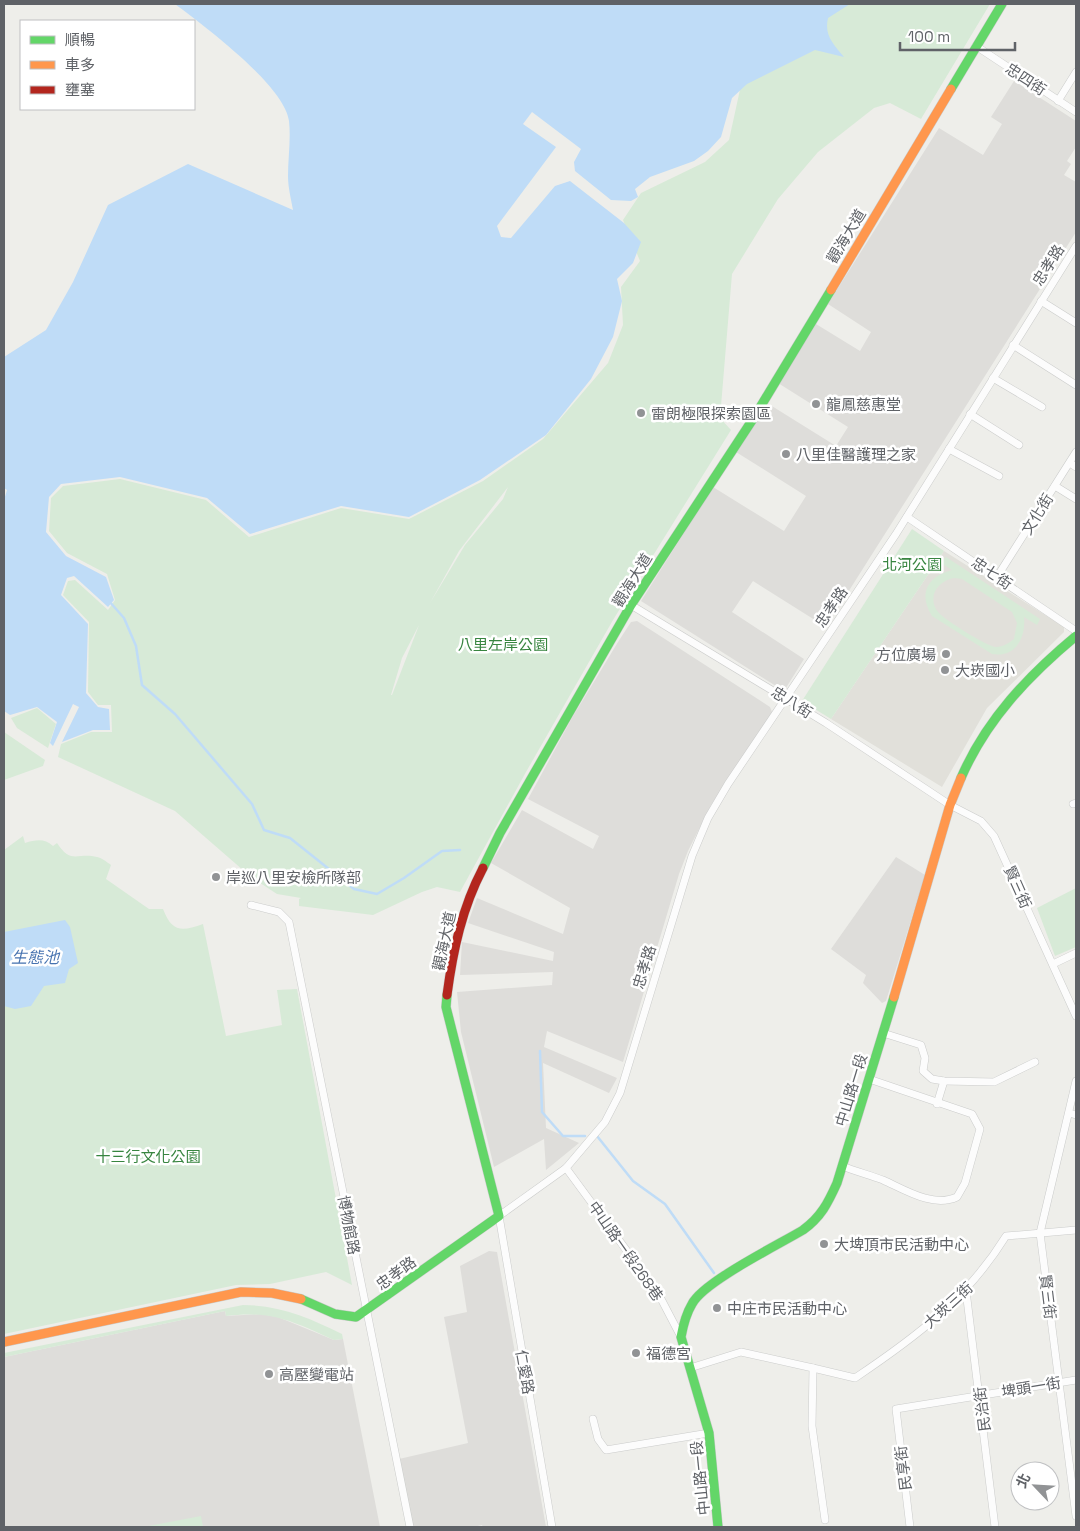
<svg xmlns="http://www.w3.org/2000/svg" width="1080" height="1531" font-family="'Space Grotesk','Noto Sans TC',sans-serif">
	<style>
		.industrial { fill: #deddda }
		.education { fill: #e1e0da }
		.green { fill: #d7ead7; fill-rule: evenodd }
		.water { fill: #bfdcf7 }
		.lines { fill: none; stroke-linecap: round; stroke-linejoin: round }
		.stream { stroke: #bfdcf7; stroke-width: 2.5 }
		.street-casing { stroke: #cbcccb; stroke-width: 8 }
		.fast-casing { stroke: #cacaca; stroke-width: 10 }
		.slow-casing { stroke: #cacaca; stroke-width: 10 }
		.jam-casing { stroke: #cacaca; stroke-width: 10 }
		.street { stroke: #fcfcfc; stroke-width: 7 }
		.fast { stroke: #63d668; stroke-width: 9 }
		.slow { stroke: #ff974d; stroke-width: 9 }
		.jam { stroke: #b3261e; stroke-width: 9 }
		.poi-dot { fill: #919395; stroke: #fff; stroke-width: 2 }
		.labels { text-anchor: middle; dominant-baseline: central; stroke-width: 5; stroke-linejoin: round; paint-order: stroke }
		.street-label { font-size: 15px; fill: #5f6267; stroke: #fff }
		.poi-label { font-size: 15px; fill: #5f6267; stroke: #fff; text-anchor: start }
		.park-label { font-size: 15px; fill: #388540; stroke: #fff }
		.water-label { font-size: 16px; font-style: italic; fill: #4773b0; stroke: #fff }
	</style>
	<rect width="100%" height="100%" fill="#eeeeea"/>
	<g class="industrial">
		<polygon points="1014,81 1076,121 1076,147 1067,161 1071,164 1064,175 1076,182 1076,232 826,627 753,581 732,612 804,659 784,691 641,601 713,487 784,531 806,496 736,452 767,403 836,446 848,427 778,383 816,324 860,351 871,332 828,304 939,128 983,155 1002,124 991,117"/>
		<polygon points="637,621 770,707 772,712 711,805 688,851 679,874 623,1062 547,1031 544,1047 617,1078 609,1093 543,1063 546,1128 579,1143 546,1170 544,1139 494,1167 461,1032 457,992 552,985 553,972 460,975 462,942 553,961 554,952 468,923 477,898 563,934 570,908 491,863 522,810 593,849 599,836 528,799 572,718 618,642 631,622"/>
		<polygon points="896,857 925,875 886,1001 882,1003 863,983 866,975 831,949"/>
		<polygon points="489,1251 497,1252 546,1527 483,1527 482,1525 473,1527 410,1527 399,1459 468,1443 444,1317 467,1312 460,1266"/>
		<polygon points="225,1311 226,1316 261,1314 278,1317 334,1340 343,1339 380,1527 4,1527 4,1357"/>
	</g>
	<polygon class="education" points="944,551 1064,627 1064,632 987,708 942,787 831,719"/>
	<g class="green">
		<path d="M 825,4 L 990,4 L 921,119 L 890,103 L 874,108 L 818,152 L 778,199 L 732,274 L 720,418 L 731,430 L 613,620 L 526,772 L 460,892 L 437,887 L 422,892 L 373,915 L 299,906 L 299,899 L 301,898 L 277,894 L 251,877 L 175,811 L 58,757 L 61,744 L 91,732 L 112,732 L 111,705 L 98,705 L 88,692 L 89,622 L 63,595 L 68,581 L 75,580 L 108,610 L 115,600 L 107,574 L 67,553 L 49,531 L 51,498 L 63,486 L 120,479 L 206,500 L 249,537 L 341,508 L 409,519 L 483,481 L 543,439 L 608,363 L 623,325 L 621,287 L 640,261 L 623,220 L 641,193 L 705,162 L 729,140 L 741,85 L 813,12 ZM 508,487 L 503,499 L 465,545 L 430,603 L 459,551 ZM 419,625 L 392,695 L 391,695 L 402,658 Z"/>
		<polygon points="912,529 944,551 831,719 802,701"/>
		<path d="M 946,557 L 1040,619 L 1037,625 L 1024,617 C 1026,637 1016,658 992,654 L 932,616 C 918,593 927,577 952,570 L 941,563 ZM 954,578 L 962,579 L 1012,612 L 1017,623 L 1014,639 C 1009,643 1003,647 996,647 C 988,647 945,620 939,613 C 926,598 937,581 954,578 Z"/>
		<polygon points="37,708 56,724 48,748 17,728 11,718"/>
		<polygon points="4,732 45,760 43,766 4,780"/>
		<path d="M 23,836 L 25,843 C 36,840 44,838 53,846 L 57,843 C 71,865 78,852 97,857 C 102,858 107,862 111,865 L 106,879 L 149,909 L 163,909 C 172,932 181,932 203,924 L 226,1036 L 282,1025 L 277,990 L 297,989 L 352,1285 L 326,1272 L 270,1284 L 236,1285 L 4,1334 L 4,850 Z"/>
		<polygon points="1076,888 1076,947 1055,956 1037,908"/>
		<path d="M 243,1305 C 280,1305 310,1318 342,1334 L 343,1339 L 334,1340 C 294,1322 272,1310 226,1316 L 225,1311 L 4,1357 L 4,1353 Z"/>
		<polygon points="201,1516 203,1527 143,1527"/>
	</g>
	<g class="water">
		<path d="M 175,4 L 850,4 L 828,18 C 824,35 833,44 844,57 L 815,50 L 747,84 L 732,98 L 721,137 L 708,151 L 694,161 L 650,177 L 635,189 L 638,197 L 631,201 L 611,200 L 575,171 L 574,162 L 581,149 L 532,112 L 523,124 L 556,147 L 497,226 L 501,237 L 511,238 L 555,186 L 570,181 L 624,223 L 641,242 L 633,263 L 617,279 L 622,301 L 613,337 L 591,379 L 546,435 L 480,480 L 409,517 L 341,506 L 250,534 L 207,498 L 120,477 L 61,484 L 49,497 L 46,532 L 66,556 L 106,577 L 114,600 L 108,607 L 74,576 L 67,578 L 61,595 L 88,624 L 86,693 L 98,707 L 109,709 L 110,730 L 93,730 L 62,742 L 79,707 L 73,704 L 53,746 L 50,743 L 57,722 L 37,707 L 10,715 L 4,711 L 4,500 L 7,490 L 4,488 L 4,357 L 46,330 L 73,282 L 108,205 L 188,164 L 293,210 C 291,199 288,187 288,176 C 288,158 291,139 289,121 C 284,85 204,26 175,4 Z"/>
		<polygon points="65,920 70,927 78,963 69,969 65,983 44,986 31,1006 15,1009 4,1006 4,932"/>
	</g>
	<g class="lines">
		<g class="stream">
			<polyline points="109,601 124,618 136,646 142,685 175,714 252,804 264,830 290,838 354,889 377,894 404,878 442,851 460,850"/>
			<polyline points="540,1051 542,1112 563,1136 585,1136"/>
			<polyline points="597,1136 633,1181 665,1204 714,1273"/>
		</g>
		<defs>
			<g id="street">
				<polyline points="976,46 1076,112"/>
				<polyline points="1058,101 1076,72"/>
				<polyline points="1041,301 1076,323"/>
				<polyline points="1013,345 1076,385"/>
				<polyline points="993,378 1042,407"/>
				<polyline points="970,414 1019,445"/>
				<polyline points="949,449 999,476"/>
				<polyline points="1070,463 1076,467"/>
				<polyline points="1055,486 1076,499"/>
				<polyline points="907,517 1076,631"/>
				<polyline points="997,577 1076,452"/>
				<polyline points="631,605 826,723 950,805 981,821 994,836 1076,1016"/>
				<polyline points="1073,804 1076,803"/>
				<polyline points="251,905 279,912 289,922 410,1527"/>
				<polyline points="1053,964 1076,953"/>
				<polyline points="883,1033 921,1045 925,1058 923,1071 932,1079 944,1081 994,1082 1035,1062"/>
				<polyline points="1076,1081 1040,1233 1076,1516"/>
				<polyline points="937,1104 944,1081"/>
				<polyline points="1069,1113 1076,1115"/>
				<path d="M 842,1166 C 855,1171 869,1175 883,1180 C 905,1190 933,1208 957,1197 L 965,1183 L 980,1129 L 972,1114 L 869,1079"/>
				<polyline points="566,1168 658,1293 681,1337"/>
				<polyline points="966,1291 995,1527"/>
				<polyline points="690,1368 741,1352 813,1368 812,1426 825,1520"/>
				<path d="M 813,1368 L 855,1378 C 916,1337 967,1299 1006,1236 L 1076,1230"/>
				<polyline points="593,1419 598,1439 606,1450 709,1433"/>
				<polyline points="552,1527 499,1216 566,1168 605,1122 620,1093 692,856 708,818 728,784 896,534 1076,246"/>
				<polyline points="910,1527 896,1409 1076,1380"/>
			</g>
			<g id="fast">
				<polyline points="951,89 1002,4"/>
				<path d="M 961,778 C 986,720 1028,676 1076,636"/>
				<polyline points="483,868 500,833 631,605 753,419 831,290"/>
				<polyline points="301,1299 335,1314 356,1317 499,1216 446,1007 447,995"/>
				<path d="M 718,1527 L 709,1433 L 681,1337 C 683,1326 686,1314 692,1304 C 703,1282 778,1245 803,1230 C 821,1217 828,1203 837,1183 L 894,997"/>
			</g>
			<g id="slow">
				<polyline points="831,290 951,89"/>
				<polyline points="894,997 950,805 961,778"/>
				<polyline points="4,1342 241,1292 272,1293 301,1299"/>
			</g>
			<path id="jam" d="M 447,995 C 453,950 462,908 483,868"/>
		</defs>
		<use href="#street" class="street-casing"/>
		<use href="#fast" class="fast-casing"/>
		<use href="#slow" class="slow-casing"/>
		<use href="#jam" class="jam-casing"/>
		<use href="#street" class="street"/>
		<use href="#fast" class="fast"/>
		<use href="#slow" class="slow"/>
		<use href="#jam" class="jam"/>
	</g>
	<g class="poi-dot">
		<circle cx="816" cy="404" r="5"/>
		<circle cx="641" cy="413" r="5"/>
		<circle cx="786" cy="454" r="5"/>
		<circle cx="946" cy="654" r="5"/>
		<circle cx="945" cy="670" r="5"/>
		<circle cx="216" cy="877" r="5"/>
		<circle cx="824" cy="1244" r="5"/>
		<circle cx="717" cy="1308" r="5"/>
		<circle cx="636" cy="1353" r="5"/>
		<circle cx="269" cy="1374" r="5"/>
	</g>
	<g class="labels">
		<g class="street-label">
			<text transform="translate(1026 79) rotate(33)">忠四街</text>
			<text transform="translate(846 236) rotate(-59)">觀海大道</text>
			<text transform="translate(1048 265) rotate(-58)">忠孝路</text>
			<text transform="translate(1037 514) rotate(-58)">文化街</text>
			<text transform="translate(992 573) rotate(34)">忠七街</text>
			<text transform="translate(632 580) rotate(-58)">觀海大道</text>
			<text transform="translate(831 607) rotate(-56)">忠孝路</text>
			<text transform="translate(792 702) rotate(32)">忠八街</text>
			<text transform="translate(1018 887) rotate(66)">賢三街</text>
			<text transform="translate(444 941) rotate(-78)">觀海大道</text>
			<text transform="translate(644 967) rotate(-73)">忠孝路</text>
			<text transform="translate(851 1090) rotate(-73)">中山路一段</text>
			<text transform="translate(349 1225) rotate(79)">博物館路</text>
			<text transform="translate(626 1251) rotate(55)">中山路一段268巷</text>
			<text transform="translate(396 1273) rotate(-36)">忠孝路</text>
			<text transform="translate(1048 1297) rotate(83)">賢三街</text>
			<text transform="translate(948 1305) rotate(-42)">大崁三街</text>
			<text transform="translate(525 1372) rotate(80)">仁愛路</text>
			<text transform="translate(1031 1387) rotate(-9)">埤頭一街</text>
			<text transform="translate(982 1409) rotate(-97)">民治街</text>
			<text transform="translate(903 1468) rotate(-97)">民享街</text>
			<text transform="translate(700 1478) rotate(-96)">中山路一段</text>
		</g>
		<g class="poi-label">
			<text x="826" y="404">龍鳳慈惠堂</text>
			<text x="651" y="413">雷朗極限探索園區</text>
			<text x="796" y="454">八里佳醫護理之家</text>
			<text x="936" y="654" text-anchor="end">方位廣場</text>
			<text x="955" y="670">大崁國小</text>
			<text x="226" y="877">岸巡八里安檢所隊部</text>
			<text x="834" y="1244">大埤頂市民活動中心</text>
			<text x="727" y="1308">中庄市民活動中心</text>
			<text x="646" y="1353">福德宮</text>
			<text x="279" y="1374">高壓變電站</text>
		</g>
		<g class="park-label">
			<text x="912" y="564">北河公園</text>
			<text x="503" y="644">八里左岸公園</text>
			<text x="148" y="1156">十三行文化公園</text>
		</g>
		<g class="water-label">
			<text x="35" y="957">生態池</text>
		</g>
	</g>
	<rect width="1080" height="1531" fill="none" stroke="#5f6267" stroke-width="10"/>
	<rect x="20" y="20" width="175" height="90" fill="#ffffff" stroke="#bfc0c2"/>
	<rect x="30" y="36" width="25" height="8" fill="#63d668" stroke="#bfc0c2"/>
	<text x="65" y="45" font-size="15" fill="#5f6267">順暢</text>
	<rect x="30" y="61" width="25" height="8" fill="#ff974d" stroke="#bfc0c2"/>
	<text x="65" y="70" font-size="15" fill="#5f6267">車多</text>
	<rect x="30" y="86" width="25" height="8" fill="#b3261e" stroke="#bfc0c2"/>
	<text x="65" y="95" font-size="15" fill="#5f6267">壅塞</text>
	<g transform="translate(1035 1486) rotate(295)"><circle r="24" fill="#ffffff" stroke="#bfc0c2"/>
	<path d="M0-4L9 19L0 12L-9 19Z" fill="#919395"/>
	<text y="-8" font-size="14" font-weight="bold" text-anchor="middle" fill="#5f6267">北</text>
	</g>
	<path d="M900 42v8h115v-8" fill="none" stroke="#5f6267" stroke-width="2.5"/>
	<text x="908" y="42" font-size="15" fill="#5f6267" stroke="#ffffff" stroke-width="4" paint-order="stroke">100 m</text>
</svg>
